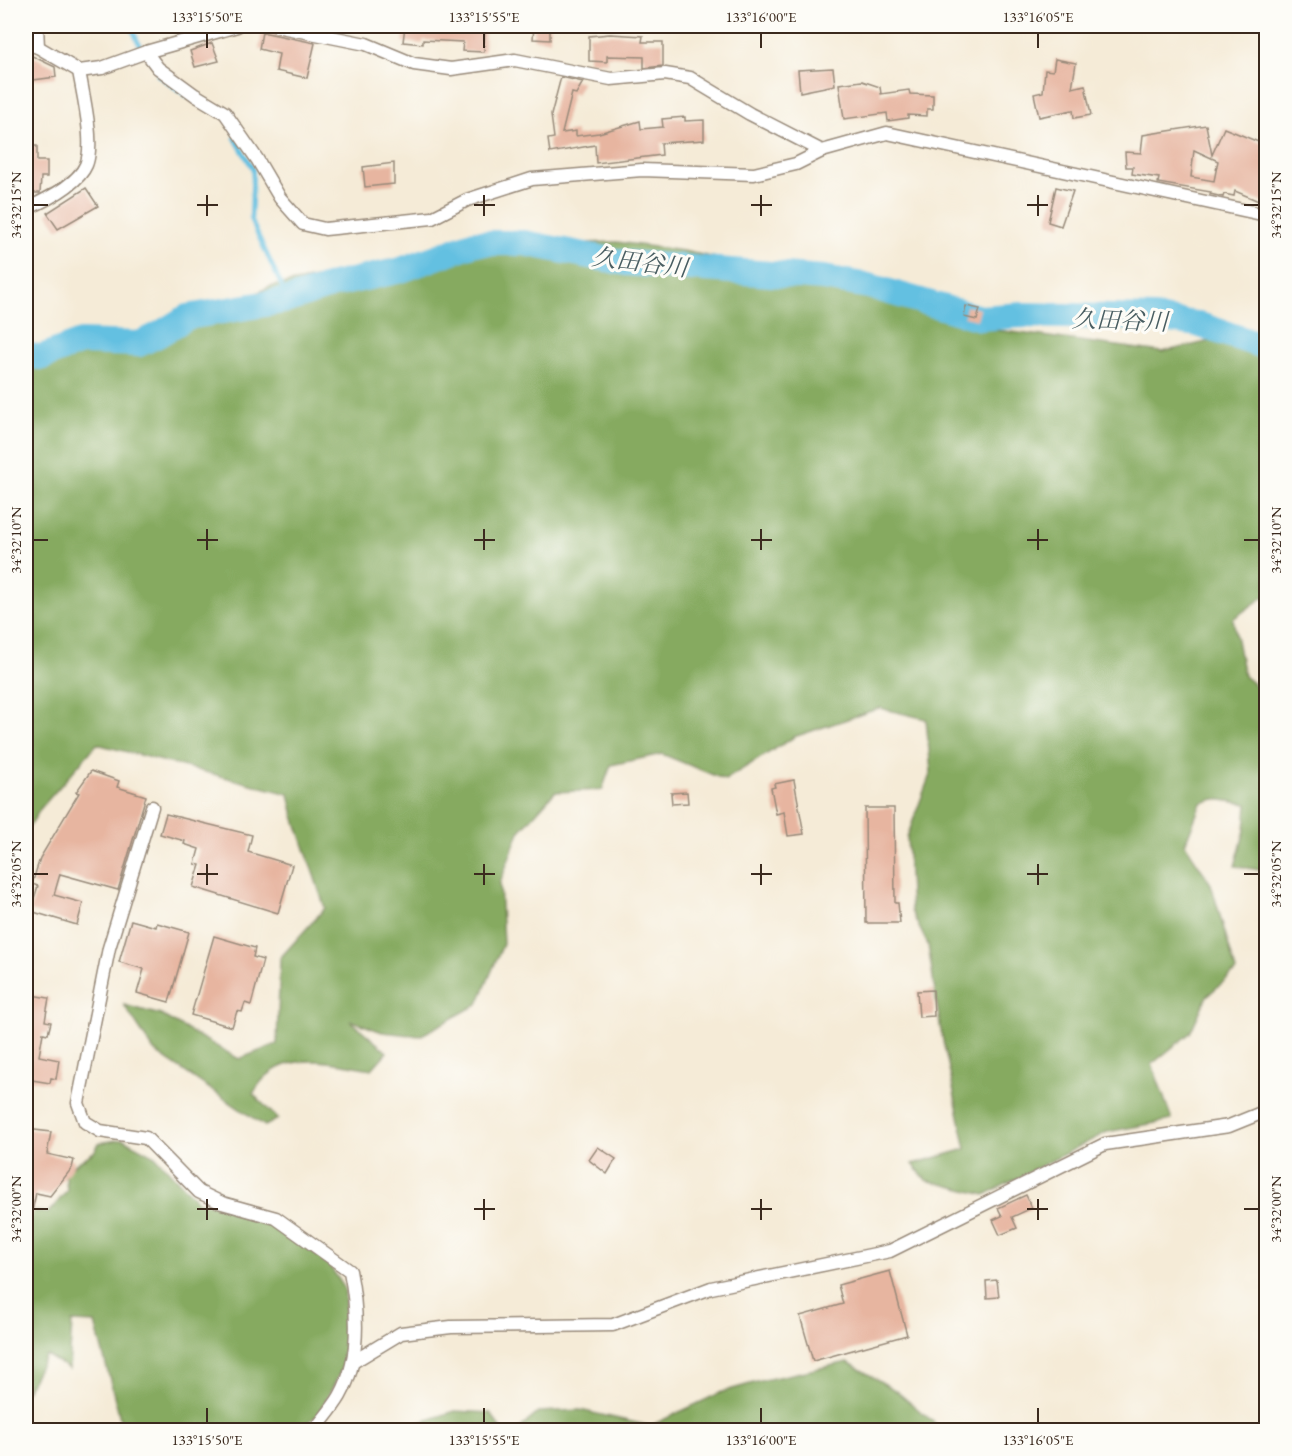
<svg xmlns="http://www.w3.org/2000/svg" width="1292" height="1456" font-family="'EB Garamond','Noto Serif JP',serif">
	<style>
		.forest { fill: #86aa60; stroke: #606a3f; stroke-width: 1.5 }
		.lines { fill: none; stroke-linecap: round; stroke-linejoin: round }
		.stream { stroke: #63c0e1; stroke-width: 4.5 }
		.river { stroke: #63c0e1; stroke-width: 26 }
		.building { fill: #e7b5a0; fill-rule: evenodd }
		.street-casing { stroke: #988a7a; stroke-width: 15 }
		.street { stroke: #fff; stroke-width: 12 }
		.ticks { fill: none; stroke: #3b2a1e; stroke-width: 2 }
		.labels { text-anchor: middle; dominant-baseline: central; stroke-width: 6; stroke-linejoin: round; paint-order: stroke }
		.water-label { font-size: 24px; font-style: italic; fill: #495e62; stroke: #fdfcf7 }
		.neatline { fill: none; stroke: #3b2a1e; stroke-width: 2 }
		.ticks-label { font-size: 15px; text-anchor: middle; fill: #3b2a1e }
	</style>
	<rect width="100%" height="100%" fill="#fdfcf7"/>
	<filter id="ink" filterUnits="userSpaceOnUse"><feTurbulence type="fractalNoise" baseFrequency=".0167" numOctaves="2"/><feDisplacementMap in="SourceGraphic" scale="12" xChannelSelector="R" yChannelSelector="G"/><feConvolveMatrix kernelMatrix="1 2 1 2 8 2 1 2 1" color-interpolation-filters="sRGB"/></filter>
	<filter id="wash" filterUnits="userSpaceOnUse"><feTurbulence type="fractalNoise" baseFrequency=".008" numOctaves="4" result="noise"/><feDisplacementMap in="SourceGraphic" scale="24" xChannelSelector="R" yChannelSelector="G"/><feGaussianBlur stdDeviation="1.35" result="paint"/><feColorMatrix in="noise" values="0 0 0 0 0 0 0 0 0 0 0 0 0 0 0 0 0 1.4 0 .05"/><feComposite in="paint" operator="in"/></filter>
	<g filter="url(#wash)">
		<rect width="100%" height="100%" fill="#f5ebd7"/>
		<g class="forest">
			<path d="M 617,242 L 683,251 L 793,274 L 989,329 L 1162,352 L 1233,336 L 1266,361 L 1266,595 L 1233,619 L 1244,676 L 1266,694 L 1266,871 L 1235,866 L 1245,830 L 1247,804 L 1215,799 L 1201,803 L 1185,844 L 1211,884 L 1236,971 L 1207,996 L 1190,1033 L 1152,1064 L 1172,1120 L 1107,1132 L 985,1195 L 926,1180 L 913,1164 L 966,1149 L 941,1031 L 928,945 L 911,911 L 907,837 L 931,772 L 926,719 L 880,708 L 794,737 L 725,780 L 662,754 L 611,765 L 602,790 L 555,792 L 519,832 L 500,883 L 503,944 L 478,1004 L 420,1036 L 382,1032 L 350,1020 L 387,1052 L 372,1069 C 329,1062 278,1047 253,1094 L 278,1119 L 265,1126 L 154,1051 L 124,1005 L 161,1015 L 239,1059 L 277,1044 L 280,958 L 325,908 L 294,816 L 289,794 L 97,744 L 41,808 L 26,832 L 26,358 L 31,360 L 85,346 L 145,347 L 177,326 L 215,314 L 269,287 L 357,270 L 389,260 L 548,244 Z"/>
			<polygon points="123,1139 155,1156 198,1202 237,1208 278,1226 328,1263 345,1289 345,1354 342,1369 319,1414 298,1430 123,1430 95,1323 72,1322 69,1369 46,1355 26,1391 26,1210 48,1213 67,1191 65,1171 94,1152 99,1143"/>
			<polygon points="848,1362 895,1390 943,1430 518,1430 539,1412 580,1410 650,1426 722,1392 764,1380"/>
			<polygon points="455,1411 491,1413 501,1430 396,1430"/>
		</g>
		<g class="lines">
			<g class="stream">
				<polyline points="131,26 143,53"/>
				<polyline points="158,75 187,96"/>
				<polyline points="235,138 253,169 251,220 288,300"/>
			</g>
			<polyline class="river" points="26,356 42,357 81,342 139,344 158,335 187,317 288,300 333,285 401,270 475,243 524,243 626,263 824,278 869,286 980,318 1022,315 1155,318 1197,324 1266,347"/>
		</g>
		<g id="blocks">
			<g class="building">
				<polygon points="405,26 485,26 484,52 462,51 463,42 423,40 423,44 403,42"/>
				<polygon points="534,26 550,26 550,40 533,39"/>
				<polygon points="262,32 315,43 307,78 276,71 279,54 259,49"/>
				<polygon points="610,34 643,36 642,42 663,42 663,66 644,68 644,57 607,56 607,62 589,61 589,36"/>
				<polygon points="212,43 219,61 195,67 190,51"/>
				<polygon points="26,53 55,67 56,77 26,81"/>
				<polygon points="1055,59 1076,63 1072,88 1085,85 1091,115 1074,118 1073,110 1039,117 1034,94 1043,92 1045,70 1053,71"/>
				<polygon points="833,68 835,85 800,92 798,70"/>
				<polygon points="561,77 583,82 576,94 572,93 562,133 576,131 576,136 599,133 640,121 641,129 663,127 662,119 685,117 685,121 704,120 704,140 661,143 662,155 596,163 595,145 550,153 548,139 554,138 551,115"/>
				<polygon points="862,81 880,87 881,94 909,90 910,94 933,95 933,109 927,109 927,116 908,115 908,118 888,121 887,113 844,119 839,84"/>
				<path d="M 1206,125 L 1212,155 L 1224,128 L 1266,145 L 1266,204 L 1235,191 L 1234,196 L 1224,194 L 1223,197 L 1210,194 L 1211,192 L 1158,183 L 1159,178 L 1132,174 L 1133,167 L 1126,167 L 1125,152 L 1141,153 L 1143,135 ZM 1194,150 L 1218,161 L 1214,181 L 1191,177 Z"/>
				<polygon points="26,146 37,146 37,161 47,161 47,177 41,177 40,193 26,193"/>
				<polygon points="394,163 394,184 365,187 363,167"/>
				<polygon points="1056,187 1073,191 1061,226 1048,222"/>
				<polygon points="86,188 98,206 58,229 47,213"/>
				<polygon points="966,306 980,309 977,320 964,317"/>
				<polygon points="91,771 119,781 117,787 146,796 118,890 60,874 54,895 83,903 77,925 30,911 38,886 32,884 40,858 79,793 76,792"/>
				<polygon points="794,780 804,834 788,836 784,812 776,814 771,788 775,787 774,784"/>
				<polygon points="687,792 688,803 672,804 671,793"/>
				<polygon points="865,808 894,808 895,903 898,903 900,923 866,923"/>
				<polygon points="166,814 252,835 248,852 292,865 278,913 193,887 200,865 195,864 199,849 184,844 185,841 160,834"/>
				<polygon points="131,920 156,927 157,923 189,932 169,1002 137,993 144,969 119,962"/>
				<polygon points="214,936 255,948 253,957 263,960 251,1005 245,1003 242,1012 237,1011 232,1027 191,1015"/>
				<polygon points="933,990 934,1016 919,1017 917,991"/>
				<polygon points="26,994 49,998 45,1021 51,1022 48,1034 43,1033 39,1056 59,1060 56,1079 51,1078 50,1083 26,1079"/>
				<polygon points="26,1129 51,1132 47,1154 74,1160 72,1168 50,1196 36,1193 31,1216 26,1215"/>
				<polygon points="598,1147 616,1159 607,1174 589,1160"/>
				<polygon points="1026,1195 1032,1208 1012,1217 1017,1228 1000,1235 993,1220 1002,1216 998,1208"/>
				<polygon points="890,1271 907,1335 813,1361 800,1316 843,1304 838,1285"/>
				<polygon points="997,1280 999,1297 987,1298 986,1281"/>
			</g>
		</g>
	</g>
	<g filter="url(#ink)">
		<use href="#blocks" fill-opacity="0" stroke="#988a7a" stroke-width="1.5"/>
		<g class="lines">
			<defs>
				<g id="street">
					<polyline points="37,26 38,47"/>
					<polyline points="276,26 366,44 414,64 451,69 515,60 611,79 665,74 690,78 750,114 822,151"/>
					<polyline points="26,44 38,47 79,71 102,68 146,52 237,26"/>
					<polyline points="146,52 158,68 195,95 225,113 257,159 280,198 303,224 325,229 432,218 467,200 532,179 642,170 754,174 796,164 822,151 887,133 1266,215"/>
					<path d="M 26,209 C 44,201 78,184 86,165 C 95,143 83,95 79,71"/>
					<path d="M 152,807 L 109,948 L 78,1103 L 85,1122 L 100,1131 L 146,1138 L 199,1192 L 222,1203 L 276,1218 L 350,1271 C 358,1312 361,1359 340,1396 C 333,1408 323,1419 315,1430"/>
					<polyline points="353,1362 401,1333 451,1327 613,1325 711,1288 890,1251 1105,1144 1229,1126 1266,1111"/>
				</g>
			</defs>
			<use href="#street" class="street-casing"/>
			<use href="#street" class="street"/>
		</g>
	</g>
	<path class="ticks" d="M 207,33 L 207,48M 484,33 L 484,48M 761,33 L 761,48M 1038,33 L 1038,48M 207,195 L 207,216M 484,195 L 484,216M 761,195 L 761,216M 1038,195 L 1038,216M 33,205 L 48,205M 197,205 L 218,205M 474,205 L 495,205M 751,205 L 772,205M 1027,205 L 1048,205M 1244,205 L 1259,205M 207,529 L 207,550M 484,529 L 484,550M 761,529 L 761,550M 1038,529 L 1038,550M 33,540 L 48,540M 197,540 L 218,540M 474,540 L 495,540M 751,540 L 772,540M 1027,540 L 1048,540M 1244,540 L 1259,540M 207,864 L 207,885M 484,864 L 484,885M 761,864 L 761,885M 1038,864 L 1038,885M 33,874 L 48,874M 197,874 L 218,874M 474,874 L 495,874M 751,874 L 772,874M 1027,874 L 1048,874M 1244,874 L 1259,874M 207,1199 L 207,1220M 484,1199 L 484,1220M 761,1199 L 761,1220M 1038,1199 L 1038,1220M 33,1209 L 48,1209M 197,1209 L 218,1209M 474,1209 L 495,1209M 751,1209 L 772,1209M 1027,1209 L 1048,1209M 1244,1209 L 1259,1209M 207,1408 L 207,1423M 484,1408 L 484,1423M 761,1408 L 761,1423M 1038,1408 L 1038,1423"/>
	<g class="labels">
		<g class="water-label">
			<text transform="translate(640 262) rotate(7)">久田谷川</text>
			<text transform="translate(1120 320) rotate(2)">久田谷川</text>
		</g>
	</g>
	<rect width="1292" height="1456" fill="none" stroke="#fdfcf7" stroke-width="66"/>
	<rect x="33" y="33" width="1226" height="1390" class="neatline"/>
	<g class="ticks-label">
		<text x="207" y="22">133°15'50"E</text>
		<text x="484" y="22">133°15'55"E</text>
		<text x="761" y="22">133°16'00"E</text>
		<text x="1038" y="22">133°16'05"E</text>
		<text transform="translate(16 205) rotate(-90)" y="5">34°32'15"N</text>
		<text transform="translate(1276 205) rotate(-90)" y="5">34°32'15"N</text>
		<text transform="translate(16 540) rotate(-90)" y="5">34°32'10"N</text>
		<text transform="translate(1276 540) rotate(-90)" y="5">34°32'10"N</text>
		<text transform="translate(16 874) rotate(-90)" y="5">34°32'05"N</text>
		<text transform="translate(1276 874) rotate(-90)" y="5">34°32'05"N</text>
		<text transform="translate(16 1209) rotate(-90)" y="5">34°32'00"N</text>
		<text transform="translate(1276 1209) rotate(-90)" y="5">34°32'00"N</text>
		<text x="207" y="1445">133°15'50"E</text>
		<text x="484" y="1445">133°15'55"E</text>
		<text x="761" y="1445">133°16'00"E</text>
		<text x="1038" y="1445">133°16'05"E</text>
	</g>
</svg>
